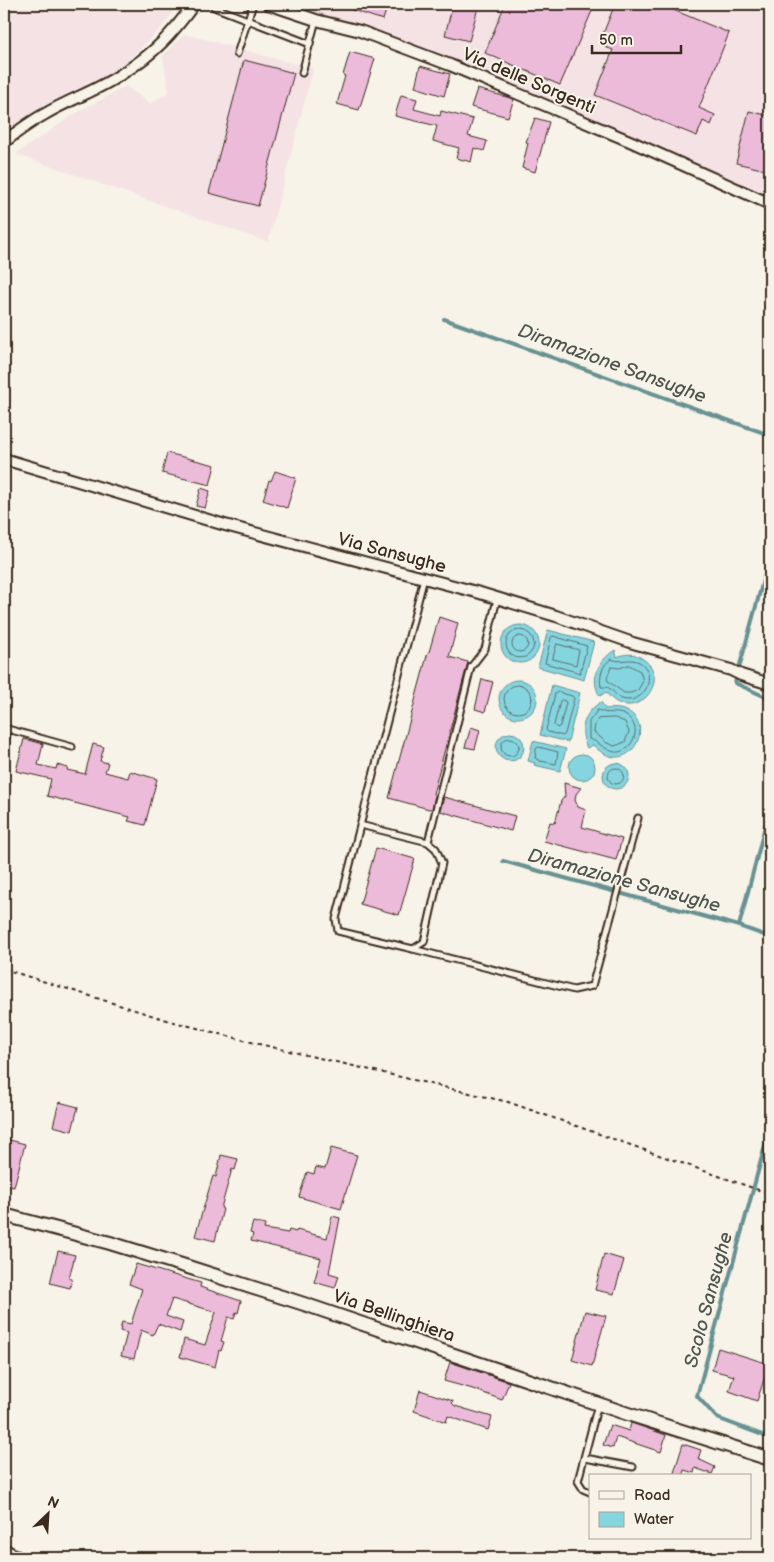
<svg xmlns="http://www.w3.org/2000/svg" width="774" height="1562" font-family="'Balsamiq Sans',sans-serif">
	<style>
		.built { fill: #f4e2e4 }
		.water { fill: #85d5e0; stroke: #679192 }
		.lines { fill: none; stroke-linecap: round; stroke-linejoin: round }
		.shore { stroke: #596e6c; stroke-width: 1 }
		.stream { stroke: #679192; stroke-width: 4 }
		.building { fill: #ecbbda; stroke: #3b2a1e }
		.service-casing { stroke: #3b2a1e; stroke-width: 9 }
		.minor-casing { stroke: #3b2a1e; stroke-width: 14 }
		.tertiary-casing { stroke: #3b2a1e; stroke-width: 16 }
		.path { stroke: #3b2a1e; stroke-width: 2; stroke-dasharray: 4 4; stroke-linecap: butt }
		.service { stroke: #f7f3e8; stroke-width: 5 }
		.minor { stroke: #f7f3e8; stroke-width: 10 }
		.tertiary { stroke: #f7f3e8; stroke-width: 12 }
		.labels { text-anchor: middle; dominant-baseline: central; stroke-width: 4; stroke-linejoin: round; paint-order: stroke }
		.street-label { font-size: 18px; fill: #3b2a1e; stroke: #f7f3e8 }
		.water-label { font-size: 19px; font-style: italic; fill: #4e554e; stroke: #f7f3e8 }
	</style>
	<rect width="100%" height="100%" fill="#f7f3e8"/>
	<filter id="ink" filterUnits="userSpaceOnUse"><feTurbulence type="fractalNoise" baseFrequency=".02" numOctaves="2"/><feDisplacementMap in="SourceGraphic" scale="10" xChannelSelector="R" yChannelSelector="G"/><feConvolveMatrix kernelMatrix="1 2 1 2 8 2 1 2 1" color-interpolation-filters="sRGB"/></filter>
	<g filter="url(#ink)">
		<g class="built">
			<polygon points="4,4 179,4 160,29 106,82 23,133 4,130"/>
			<polygon points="280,4 770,4 770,203"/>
			<polygon points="185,34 313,69 268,242 16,154 75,114 126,86 150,104 169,92 163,56"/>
		</g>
		<g class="water">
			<circle cx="520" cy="644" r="19"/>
			<polygon points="548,630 594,642 584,680 538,667"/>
			<path d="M 615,650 L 617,657 C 626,653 635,653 643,659 C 675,681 631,728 606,692 L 600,696 C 589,679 599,660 615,650 Z"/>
			<circle cx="518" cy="699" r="19"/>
			<polygon points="552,685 580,693 568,742 540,735"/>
			<path d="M 601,702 L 605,709 C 667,701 635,788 593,745 L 587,748 C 578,730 584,712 601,702 Z"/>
			<circle cx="510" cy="747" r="14"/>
			<polygon points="533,741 566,749 560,771 534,765 535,763 528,761"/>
			<circle cx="582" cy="767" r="13"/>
			<circle cx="616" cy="776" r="13"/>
		</g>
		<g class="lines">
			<g class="shore">
				<circle cx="520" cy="644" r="14"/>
				<circle cx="520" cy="644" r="8"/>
				<polygon points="553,636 587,646 580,673 545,663 551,638"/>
				<polygon points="557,644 579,650 576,665 553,659"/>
				<path d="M 611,659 C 621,664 630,656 641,663 C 656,674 647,700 628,700 C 616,700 616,692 609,688 C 607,687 604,687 601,687 C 599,676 602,665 611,659 Z"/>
				<polygon points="629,665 640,671 643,681 638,690 631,693 624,693 608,681 607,678 611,667 619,668"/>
				<circle cx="518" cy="699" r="14"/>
				<polygon points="558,692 572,696 574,698 565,734 563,736 548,732 546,730 555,694"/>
				<polygon points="562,700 565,701 566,703 560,726 557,728 554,725 560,701"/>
				<path d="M 598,710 C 607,716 618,709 628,717 C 633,721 636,728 635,734 C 634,740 631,744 627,748 C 612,760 602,742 589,739 L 589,722 Z"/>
				<polygon points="615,718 625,722 629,732 625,742 615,746 607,743 594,732 595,724 598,719"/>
				<circle cx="510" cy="747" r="9"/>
				<polygon points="539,747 558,752 556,764 540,761 535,758 536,749"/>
				<circle cx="616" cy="776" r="8"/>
			</g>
			<g class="stream">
				<polyline points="444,319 770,435"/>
				<polyline points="770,555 735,683 770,699"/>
				<polyline points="770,807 739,926 770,937"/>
				<polyline points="503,861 739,926"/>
				<polyline points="770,1127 697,1396 717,1418 770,1438"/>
			</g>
		</g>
		<g class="building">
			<polygon points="340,4 388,4 383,20 340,6"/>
			<polygon points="453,4 479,4 469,41 445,35"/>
			<polygon points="505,4 595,4 560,85 485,53"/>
			<polygon points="615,4 659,4 729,33 699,108 715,115 711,125 703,121 697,136 595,95 613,50 605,47 607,42 601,39"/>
			<polygon points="350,52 375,59 359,110 337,104 345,76 343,75"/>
			<polygon points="244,60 294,73 258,206 209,193"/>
			<polygon points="420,66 450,74 444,96 415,87"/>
			<polygon points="477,89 514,99 508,117 471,107"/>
			<polygon points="401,95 417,99 414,109 440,116 441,111 473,119 468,136 487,141 484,151 474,148 471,162 456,158 459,148 433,141 437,126 395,116"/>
			<polygon points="749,111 770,116 770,171 736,163"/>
			<polygon points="535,118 549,122 535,172 522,168 528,143 526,142"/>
			<polygon points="167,453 215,465 210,485 162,473"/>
			<polygon points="275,471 296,478 287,508 263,500 269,480 271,481"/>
			<polygon points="201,488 210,491 205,508 196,506"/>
			<polygon points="439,617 458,623 449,657 468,662 433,794 435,795 432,809 429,809 389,798 428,652 429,652"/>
			<polygon points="482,679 493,682 485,712 475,709"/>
			<polygon points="471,727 480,730 475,749 465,747"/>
			<polygon points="24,739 43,744 38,765 56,769 57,765 68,768 67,770 85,774 93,744 104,747 100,761 108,763 105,772 128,778 130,771 157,779 145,825 128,821 130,817 47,796 51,779 16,771"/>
			<polygon points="564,783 581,788 576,794 575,800 578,807 586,810 582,827 622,839 616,860 544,841 550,822 555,823 561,801 565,796"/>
			<polygon points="444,797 515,816 511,831 440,811"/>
			<polygon points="376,848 415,859 399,915 360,904"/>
			<polygon points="59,1102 78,1107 72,1131 53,1126"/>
			<polygon points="6,1139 25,1144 14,1187 4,1185 4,1148"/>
			<polygon points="331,1148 357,1155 341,1209 299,1197 307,1172 314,1174 316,1167 325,1169"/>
			<polygon points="221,1155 238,1159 235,1170 232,1169 221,1208 223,1209 215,1241 195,1236 213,1176 216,1177"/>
			<polygon points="332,1216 340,1218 329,1273 339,1276 335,1288 314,1282 321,1258 251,1241 253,1234 250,1233 253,1222 265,1225 264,1229 288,1233 289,1230 296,1232 297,1230 327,1238"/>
			<polygon points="58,1251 75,1255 69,1278 72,1279 70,1288 50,1283"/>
			<polygon points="604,1254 624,1260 614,1294 595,1290"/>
			<polygon points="136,1264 201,1283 200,1287 241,1301 238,1313 236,1312 234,1319 228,1317 221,1341 224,1342 221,1351 219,1350 215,1367 180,1357 184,1339 205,1345 216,1312 172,1299 166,1316 183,1322 180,1332 158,1324 153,1335 141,1330 134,1359 121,1356 127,1333 120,1331 122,1322 131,1324 142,1289 129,1284"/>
			<polygon points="585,1311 606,1316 592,1366 572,1360"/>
			<polygon points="718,1348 769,1364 757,1401 729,1391 734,1376 712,1370"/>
			<polygon points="450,1362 509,1382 502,1400 473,1389 444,1381"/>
			<polygon points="420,1390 453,1401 452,1403 455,1406 492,1417 488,1430 448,1416 446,1422 414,1411"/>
			<polygon points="631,1423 666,1435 661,1452 616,1437 613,1448 603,1445 610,1425 629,1431"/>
			<polygon points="683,1444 701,1450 698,1459 715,1467 712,1474 695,1468 694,1473 684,1470 683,1476 673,1476"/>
		</g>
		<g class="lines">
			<defs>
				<g id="service">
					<polyline points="214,7 310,44"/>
					<polyline points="237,54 253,4"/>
					<polyline points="302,73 316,20"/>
					<polyline points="4,728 72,747"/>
					<polyline points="4,746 8,729"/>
					<polyline points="360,825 428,842 436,849 442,863 424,942 413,949 338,931 336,919 424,578"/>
					<polyline points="428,842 471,667 485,649 497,599"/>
					<polyline points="413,949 574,990 592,986 638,818"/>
					<polyline points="585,1458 633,1467"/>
					<polyline points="590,1492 583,1489 578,1481 598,1404"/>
				</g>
				<g id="minor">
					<polyline points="268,4 316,20 360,31 450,65 632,142 770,204"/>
					<path d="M 4,142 C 17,132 30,122 45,114 C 70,99 99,90 123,73 C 155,53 172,34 194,4"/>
					<polyline points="4,459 225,525 480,593 556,616 633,643 731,670 741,675 770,684"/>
					<polyline points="4,1549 19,1558"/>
				</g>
				<polyline id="tertiary" points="4,1215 110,1243 185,1266 304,1304 628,1414 770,1459"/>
			</defs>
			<use href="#service" class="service-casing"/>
			<use href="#minor" class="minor-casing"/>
			<use href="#tertiary" class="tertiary-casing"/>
			<polyline class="path" points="4,969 170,1021 259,1044 508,1102 770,1194"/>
			<use href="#service" class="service"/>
			<use href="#minor" class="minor"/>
			<use href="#tertiary" class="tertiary"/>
		</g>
	</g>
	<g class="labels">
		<g class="street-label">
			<text transform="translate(529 81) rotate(23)">Via delle Sorgenti</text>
			<text transform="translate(392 553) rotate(15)">Via Sansughe</text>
			<text transform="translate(394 1316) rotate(19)">Via Bellinghiera</text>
		</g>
		<g class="water-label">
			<text transform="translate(612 364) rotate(20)">Diramazione Sansughe</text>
			<text transform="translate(624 881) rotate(15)">Diramazione Sansughe</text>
			<text transform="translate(709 1300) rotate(-75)">Scolo Sansughe</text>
		</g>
	</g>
	<rect width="774" height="1562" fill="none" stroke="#f7f3e8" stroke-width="20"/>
	<rect x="10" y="10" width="754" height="1542" fill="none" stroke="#3b2a1e" stroke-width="2" filter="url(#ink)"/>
	<rect x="589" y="1474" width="162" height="65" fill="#f7f3e8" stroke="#aca397"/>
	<rect x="599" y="1491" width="25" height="8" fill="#f7f3e8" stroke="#aca397"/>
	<text x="634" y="1500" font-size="15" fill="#3b2a1e">Road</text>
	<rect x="599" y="1512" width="25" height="15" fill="#85d5e0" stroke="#aca397"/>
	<text x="634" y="1524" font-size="15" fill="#3b2a1e">Water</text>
	<g transform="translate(48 1514) rotate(25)" stroke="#f7f3e8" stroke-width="4" paint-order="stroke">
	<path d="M0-4L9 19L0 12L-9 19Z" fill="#3b2a1e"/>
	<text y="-8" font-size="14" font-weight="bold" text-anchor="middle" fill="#3b2a1e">N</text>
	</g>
	<path d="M592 45v8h89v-8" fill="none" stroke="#3b2a1e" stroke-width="2.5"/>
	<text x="599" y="45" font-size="15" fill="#3b2a1e" stroke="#f7f3e8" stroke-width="4" paint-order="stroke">50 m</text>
</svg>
